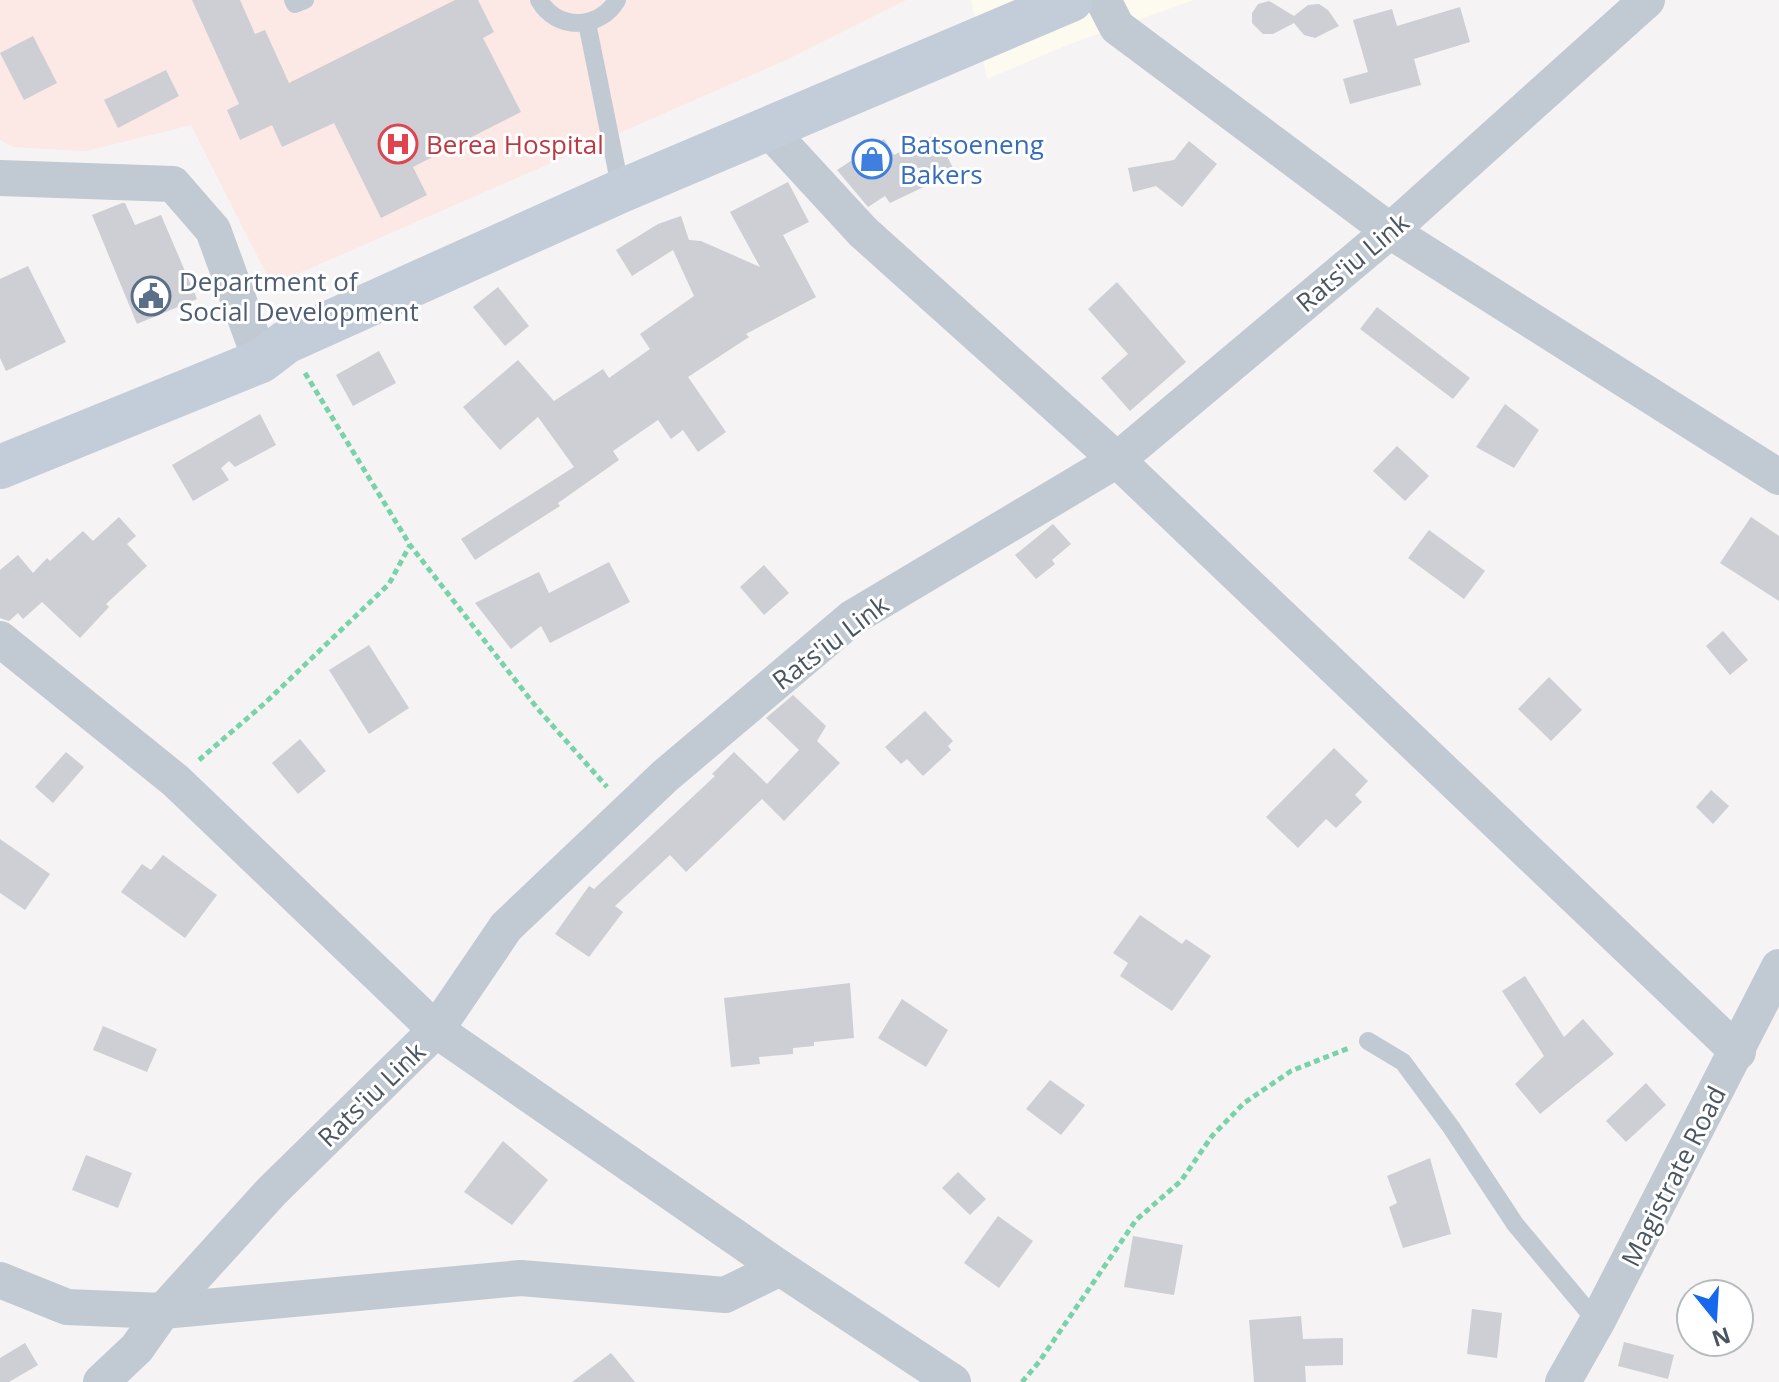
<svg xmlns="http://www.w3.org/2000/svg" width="1779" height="1382" font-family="'Open Sans',sans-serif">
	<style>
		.commercial { fill: #fdfaef }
		.medical { fill: #fce8e5 }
		.building { fill: #cdcfd5 }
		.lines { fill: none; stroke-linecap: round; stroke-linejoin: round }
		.path { stroke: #78d2aa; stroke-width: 5; stroke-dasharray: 6 4; stroke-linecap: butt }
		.lane { stroke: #c1c9d2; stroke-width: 18 }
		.street { stroke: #c1c9d2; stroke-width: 36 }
		.secondary { stroke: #c3cdd9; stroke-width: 44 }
		.labels { text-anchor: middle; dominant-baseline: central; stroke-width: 6; stroke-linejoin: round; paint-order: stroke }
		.health-label { font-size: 26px; fill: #be3a42; stroke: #fff; text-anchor: start }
		.shop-label { font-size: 26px; fill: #366cbe; stroke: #fff; text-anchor: start }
		.street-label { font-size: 26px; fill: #495561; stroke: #fff }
		.service-label { font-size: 26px; fill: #4e5e75; stroke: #fff; text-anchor: start }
	</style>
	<rect width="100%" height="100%" fill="#f5f3f3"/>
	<polygon class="commercial" points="971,0 1194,0 1070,44 987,79"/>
	<polygon class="medical" points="0,0 906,0 788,59 272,285 191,125 86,151 13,147 0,140"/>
	<g class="building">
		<polygon points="192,0 240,0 255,34 265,30 289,83 455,0 478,0 494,32 483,38 521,112 413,167 427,195 381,218 334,123 282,147 272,125 240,140 227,110 239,104"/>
		<polygon points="1269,1 1294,16 1308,5 1319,4 1328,10 1339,26 1315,38 1304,35 1294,23 1273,34 1263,34 1252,23 1252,13 1258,4"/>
		<polygon points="1460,7 1470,42 1414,59 1421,85 1350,104 1343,79 1368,72 1353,20 1392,9 1397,26"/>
		<polygon points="33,36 57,83 24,100 0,53"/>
		<polygon points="166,70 179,96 118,128 104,100"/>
		<polygon points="936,134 955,172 890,203 885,196 868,207 837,170 884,139 894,155"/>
		<polygon points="1189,141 1217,164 1182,207 1156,186 1133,192 1128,168 1174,160"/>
		<polygon points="788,182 809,222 783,235 816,297 746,334 749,337 688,377 726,432 698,452 683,430 671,439 658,420 613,451 619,460 558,503 560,506 475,560 461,539 574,467 538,417 500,450 463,407 518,360 554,401 603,369 609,378 650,349 640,334 694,296 673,250 632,276 616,250 658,224 681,216 689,240 701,241 760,267 730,212"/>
		<polygon points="122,203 125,203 135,225 161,215 197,299 137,324 92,215"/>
		<polygon points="28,266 66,342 6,371 0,358 0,279"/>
		<polygon points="1117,282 1186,362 1130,411 1101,378 1128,354 1088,309"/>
		<polygon points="498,287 529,326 505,346 473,307"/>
		<polygon points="1377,307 1470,378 1453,399 1360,329"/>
		<polygon points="379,351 396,383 353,406 336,375"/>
		<polygon points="1505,404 1539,430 1514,468 1476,447"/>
		<polygon points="260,414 276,445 235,467 229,461 221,468 229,480 193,501 172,465"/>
		<polygon points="1397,446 1429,476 1405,501 1373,471"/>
		<polygon points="119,517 136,536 127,544 147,566 106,604 109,607 80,638 42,602 23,619 18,613 9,621 0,618 0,570 18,555 33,573 47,558 50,561 83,531 93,541"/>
		<polygon points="1751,517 1779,536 1779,601 1720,563"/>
		<polygon points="1053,524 1071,544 1052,560 1055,564 1036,579 1015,555"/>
		<polygon points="1429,530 1485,571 1464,599 1408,558"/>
		<polygon points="609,562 630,602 550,643 541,626 511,649 475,603 539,572 549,593"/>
		<polygon points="764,565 789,593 764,615 740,587"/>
		<polygon points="1723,631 1748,660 1730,675 1706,646"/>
		<polygon points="369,645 409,708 369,734 329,670"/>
		<polygon points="1549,677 1582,710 1551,741 1518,709"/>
		<polygon points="793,695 826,726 817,741 840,763 784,821 762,799 686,872 670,855 615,906 623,912 589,957 555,934 589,886 594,889 715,776 712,774 734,752 767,784 799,750 766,718"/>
		<polygon points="925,711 953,741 948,746 951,750 923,776 907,759 901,764 885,747"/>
		<polygon points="300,739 326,771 298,794 272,763"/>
		<polygon points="1334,748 1368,781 1355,795 1362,802 1336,828 1326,819 1298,848 1266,817"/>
		<polygon points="66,752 84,767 53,803 35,787"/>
		<polygon points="1711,790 1729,806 1713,824 1696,807"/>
		<polygon points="0,839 50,874 25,910 0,893"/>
		<polygon points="163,855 217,895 185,938 121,892 142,864 151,870"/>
		<polygon points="1140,915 1182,944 1186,939 1211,956 1172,1011 1120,976 1128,963 1113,953"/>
		<polygon points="1525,976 1564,1037 1583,1019 1614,1054 1540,1114 1515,1084 1544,1056 1502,991"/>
		<polygon points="850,983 854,1038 814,1042 814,1046 793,1048 793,1054 759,1057 760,1064 731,1067 724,998"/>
		<polygon points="902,999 948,1030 926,1067 878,1038"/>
		<polygon points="103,1026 157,1049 147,1072 93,1050"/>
		<polygon points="1050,1080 1085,1105 1061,1135 1026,1109"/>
		<polygon points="1646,1083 1666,1105 1626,1142 1606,1121"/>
		<polygon points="503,1141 548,1180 512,1225 464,1192"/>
		<polygon points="86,1155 132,1173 118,1208 72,1190"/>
		<polygon points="1430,1158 1451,1234 1403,1248 1389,1207 1397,1203 1387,1176"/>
		<polygon points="958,1172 986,1199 970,1215 942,1188"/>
		<polygon points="998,1216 1033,1241 999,1288 964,1263"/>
		<polygon points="1133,1236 1183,1245 1174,1295 1124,1287"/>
		<polygon points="1472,1309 1502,1313 1497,1358 1467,1354"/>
		<polygon points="1301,1316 1303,1339 1343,1338 1343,1365 1305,1366 1306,1382 1254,1382 1249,1320"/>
		<polygon points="1624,1342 1674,1355 1668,1379 1618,1366"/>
		<polygon points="25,1343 38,1365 9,1382 0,1382 0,1358"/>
		<polygon points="611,1353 635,1382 572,1382"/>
	</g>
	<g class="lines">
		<g class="path">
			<polyline points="305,373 410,545 537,708 607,787"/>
			<polyline points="199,760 265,703 389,584 410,545"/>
			<polyline points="1022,1382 1039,1362 1136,1220 1181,1181 1212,1136 1244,1103 1291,1071 1349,1048"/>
		</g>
		<g class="lane">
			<polyline points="293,0 295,4 305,0"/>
			<path d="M 539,0 C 556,31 600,30 617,0"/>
			<polyline points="587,23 621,191"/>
			<polyline points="1368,1041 1403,1062 1451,1127 1515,1224 1597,1322"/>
		</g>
		<g class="street">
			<polyline points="1103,0 1117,27 1390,231 1779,477"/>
			<polyline points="768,129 863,232 1117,460 1738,1052"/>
			<polyline points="0,178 173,184 213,230 261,361"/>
			<polyline points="0,639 176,781 436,1030 780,1268 953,1382"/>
			<polyline points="0,1280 67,1307 163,1311 521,1278 725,1295 780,1268"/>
			<polyline points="101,1382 137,1348 163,1311 272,1191 436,1030 506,927 665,776 852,618 1117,460 1390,231 1647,0"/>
			<polyline points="1563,1382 1597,1322 1779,967"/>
		</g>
		<polyline class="secondary" points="0,467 261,361 286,342 621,191 1071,0"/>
	</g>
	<defs>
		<symbol id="hospital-ring" viewBox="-11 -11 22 22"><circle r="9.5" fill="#fff" stroke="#e0444e" stroke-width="1.5"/><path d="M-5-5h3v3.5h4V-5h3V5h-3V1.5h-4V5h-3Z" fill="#e0444e"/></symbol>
		<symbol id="shop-ring" viewBox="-11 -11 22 22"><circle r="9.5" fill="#fff" stroke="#3f7fe0" stroke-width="1.5"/><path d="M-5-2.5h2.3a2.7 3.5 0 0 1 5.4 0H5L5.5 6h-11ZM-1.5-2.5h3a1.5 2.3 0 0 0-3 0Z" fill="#3f7fe0"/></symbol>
		<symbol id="civic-ring" viewBox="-11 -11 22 22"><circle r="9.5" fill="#fff" stroke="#5c6f8a" stroke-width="1.5"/><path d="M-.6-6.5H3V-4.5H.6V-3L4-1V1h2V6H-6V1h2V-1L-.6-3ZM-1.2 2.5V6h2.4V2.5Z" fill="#5c6f8a"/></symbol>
	</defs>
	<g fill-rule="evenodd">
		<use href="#hospital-ring" x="376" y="122" width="44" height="44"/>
		<use href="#shop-ring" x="850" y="137" width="44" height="44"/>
		<use href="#civic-ring" x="129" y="274" width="44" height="44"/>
	</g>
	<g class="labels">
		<g class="health-label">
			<text x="426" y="144">Berea Hospital</text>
		</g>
		<g class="shop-label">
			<text x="900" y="144">Batsoeneng<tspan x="900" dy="30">Bakers</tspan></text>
		</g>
		<g class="street-label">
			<text transform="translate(1352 262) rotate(-40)">Rats'iu Link</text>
			<text transform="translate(830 642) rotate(-37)">Rats'iu Link</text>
			<text transform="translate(371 1094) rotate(-44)">Rats'iu Link</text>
			<text transform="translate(1673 1176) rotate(-63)">Magistrate Road</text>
		</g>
		<g class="service-label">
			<text x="179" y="281">Department of<tspan x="179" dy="30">Social Development</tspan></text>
		</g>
	</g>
	<g transform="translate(1715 1318) rotate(162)"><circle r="38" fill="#ffffff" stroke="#b6bbc0" stroke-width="2"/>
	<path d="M0-6L14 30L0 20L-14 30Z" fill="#1669ec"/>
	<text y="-12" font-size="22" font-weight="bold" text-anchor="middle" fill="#495561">N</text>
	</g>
</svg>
